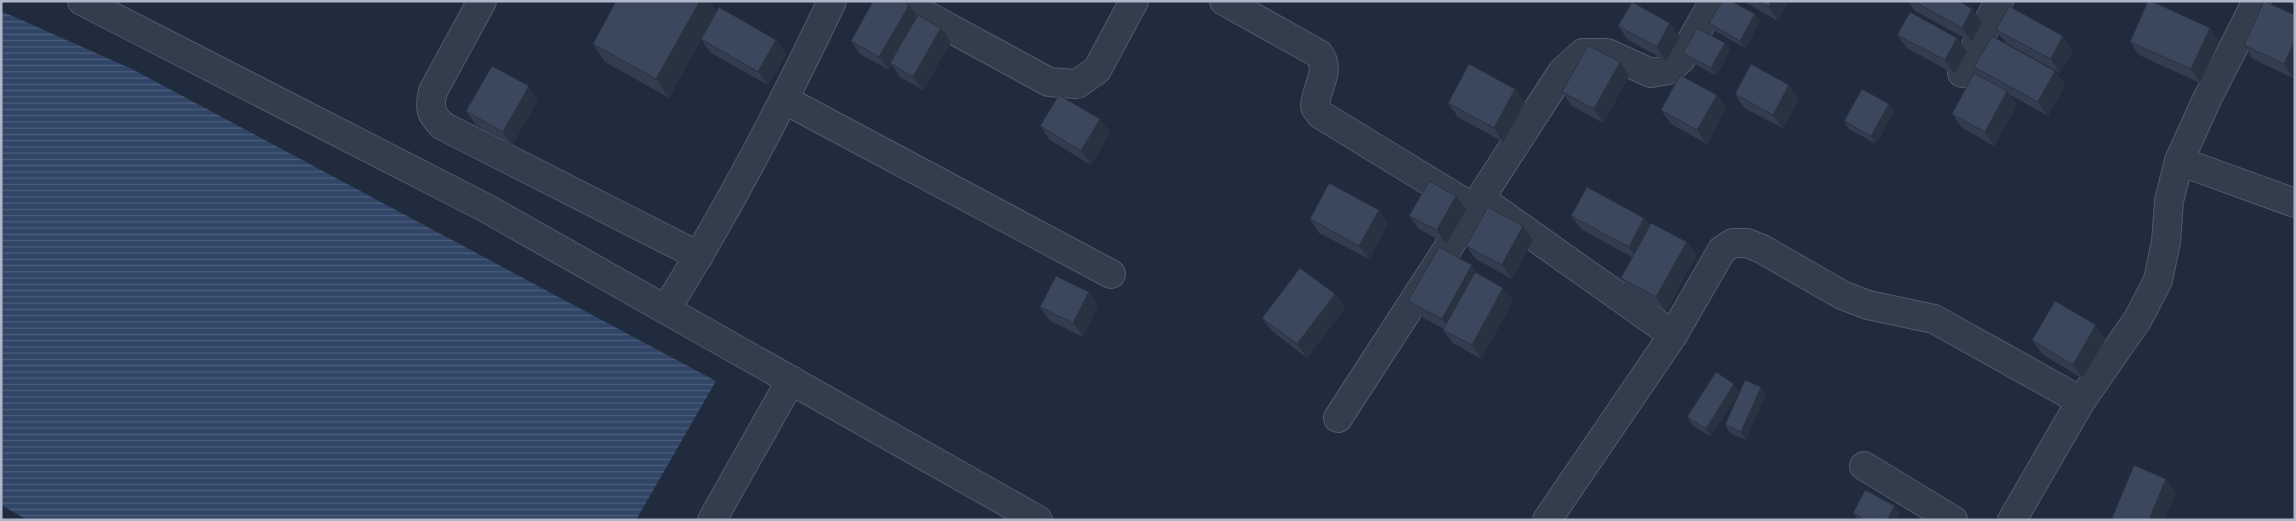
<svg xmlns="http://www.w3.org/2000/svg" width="2296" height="521" font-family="Montserrat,sans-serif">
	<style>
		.water { fill: url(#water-rules) }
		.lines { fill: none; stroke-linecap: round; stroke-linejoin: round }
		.minor-casing { stroke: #515a6a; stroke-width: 30 }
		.minor { stroke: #343d4c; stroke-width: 28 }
		.wall { fill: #333d50 }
		.shaded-wall { fill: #293241 }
		.building { fill: #3b475d; stroke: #293241 }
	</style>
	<defs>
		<pattern id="water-rules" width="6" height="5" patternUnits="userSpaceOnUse" patternTransform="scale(1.25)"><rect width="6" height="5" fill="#314566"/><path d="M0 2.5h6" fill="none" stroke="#4c5e7b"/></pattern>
	</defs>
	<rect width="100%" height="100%" fill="#202b3d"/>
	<polygon class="water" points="1,11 132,69 716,381 636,520 28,520 1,505"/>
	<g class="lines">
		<defs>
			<g id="minor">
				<polyline points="82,1 486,208 1038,520"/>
				<path d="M 482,1 L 433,91 C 429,108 430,114 443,126 L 699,256"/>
				<polyline points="900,1 1049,82 1077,84 1097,70 1134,1"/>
				<path d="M 1224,1 L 1319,54 C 1332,71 1315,88 1315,107 L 1321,115 L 1475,209"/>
				<polyline points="1962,73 1999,1"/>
				<polyline points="785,100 1111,274"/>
				<polyline points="2179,161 2295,203"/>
				<polyline points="1481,199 1673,335"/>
				<path d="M 666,309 C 728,210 782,107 832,1"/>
				<polyline points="1338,418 1562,72 1583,53 1607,53 1651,73 1669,70 1681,59 1714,1"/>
				<polyline points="1864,466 1953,520"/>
				<polyline points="712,520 791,380"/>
				<polyline points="1547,520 1673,335 1722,250 1733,243 1747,243 1762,249 1842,295 1868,305 1934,319 2081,401"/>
				<polyline points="2012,520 2081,401 2138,319 2158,280 2166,242 2169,201 2179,161 2207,99 2257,1"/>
			</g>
		</defs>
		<use href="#minor" class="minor-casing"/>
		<use href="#minor" class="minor"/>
	</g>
	<g class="wall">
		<polygon points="616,1 709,1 717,12 776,40 786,54 768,85 711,53 701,39 669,98 605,62 593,44"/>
		<polygon points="1743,1 1789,1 1778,21"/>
		<polygon points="1908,1 1959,1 1972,9 1982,22 1972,42 1915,11"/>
		<polygon points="2287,1 2295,1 2295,5"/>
		<polygon points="909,5 917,16 951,42 923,90 900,77 892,65 889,70 860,54 851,41"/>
		<polygon points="1755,14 1760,22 1745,48 1715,31 1709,23"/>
		<polygon points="2295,15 2295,75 2293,78 2253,59 2244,45"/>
		<polygon points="1618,26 1680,37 1666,61 1628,40"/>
		<polygon points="2210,28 2219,42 2200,83 2139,55 2130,42"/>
		<polygon points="1996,30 2073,50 2060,73 2006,43"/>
		<polygon points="1897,35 1967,52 1954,74 1907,48"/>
		<polygon points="1725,43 1730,50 1716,76 1688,60 1683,53"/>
		<polygon points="1974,67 2055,71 2065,85 2048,116 2010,95 2017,105 1994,146 1961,127 1952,114 1981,77"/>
		<polygon points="1629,76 1603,123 1572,106 1562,92"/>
		<polygon points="1515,89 1525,103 1503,142 1458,117 1448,103"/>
		<polygon points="1735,94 1799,99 1783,128 1744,108"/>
		<polygon points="1717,95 1726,108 1707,144 1671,124 1661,110"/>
		<polygon points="538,100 512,145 476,125 466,111"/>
		<polygon points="1889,104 1894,112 1876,144 1849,129 1844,121"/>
		<polygon points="1100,119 1110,133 1091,165 1050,140 1040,126"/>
		<polygon points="1379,210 1388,224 1369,259 1319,233 1310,219"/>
		<polygon points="1466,210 1446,244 1419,229 1409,216"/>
		<polygon points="1571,216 1644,218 1650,225 1687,242 1696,256 1666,311 1631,292 1621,278 1632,257 1581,229"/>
		<polygon points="1523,226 1533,240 1512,279 1476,259 1466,246"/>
		<polygon points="1478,273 1503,288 1513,301 1481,359 1453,343 1443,330 1444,329 1418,315 1408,301"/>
		<polygon points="1335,294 1345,308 1307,358 1272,331 1262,318"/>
		<polygon points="1098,306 1083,337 1050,321 1040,307"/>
		<polygon points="2106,339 2082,378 2042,354 2032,340"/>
		<polygon points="1716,372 1711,437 1692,425 1687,417"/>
		<polygon points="1761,387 1766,394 1746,440 1730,433 1725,425"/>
		<polygon points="1853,513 1900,513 1897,520 1858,520"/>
	</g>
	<g class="shaded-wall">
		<polygon points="700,1 709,1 717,12 669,98 656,79"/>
		<polygon points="1772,1 1789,1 1778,21 1769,7"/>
		<polygon points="909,5 919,19 890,63 892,65 889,70 879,57"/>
		<polygon points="1972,9 1982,22 1972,42 1962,28"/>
		<polygon points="1755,14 1760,22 1745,48 1740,41"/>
		<polygon points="1670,23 1680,37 1666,61 1657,47"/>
		<polygon points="941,28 951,42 923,90 913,77"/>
		<polygon points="2210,28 2219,42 2200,83 2191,69"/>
		<polygon points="2063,36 2073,50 2060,73 2051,59"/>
		<polygon points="1957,38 1967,52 1954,74 1945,60"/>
		<polygon points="776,40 786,54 768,85 758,72"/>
		<polygon points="2295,40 2295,75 2293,78 2284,64"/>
		<polygon points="1725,43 1730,50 1716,76 1711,68"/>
		<polygon points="1620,62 1629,76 1603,123 1594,109"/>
		<polygon points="2055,71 2065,85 2048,116 2038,102"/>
		<polygon points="1789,85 1799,99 1783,128 1773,115"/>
		<polygon points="529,86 538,100 512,145 503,132"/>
		<polygon points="1515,89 1525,103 1503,142 1494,128"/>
		<polygon points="2007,91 2017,105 1994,146 1985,132"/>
		<polygon points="1717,95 1726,108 1707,144 1697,130"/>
		<polygon points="1889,104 1894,112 1876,144 1871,136"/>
		<polygon points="1100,119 1110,133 1091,165 1081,151"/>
		<polygon points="1456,196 1466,210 1446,244 1437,230"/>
		<polygon points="1379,210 1388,224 1369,259 1359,246"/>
		<polygon points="1644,218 1654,232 1638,261 1629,247"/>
		<polygon points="1523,226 1533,240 1512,279 1502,265"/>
		<polygon points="1687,242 1696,256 1666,311 1656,297"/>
		<polygon points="1472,265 1481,279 1452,333 1442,319"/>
		<polygon points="1503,288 1513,301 1481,359 1472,345"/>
		<polygon points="1089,292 1098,306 1083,337 1073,323"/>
		<polygon points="1335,294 1345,308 1307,358 1297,344"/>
		<polygon points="2096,325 2106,339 2082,378 2073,365"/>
		<polygon points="1734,384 1739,392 1711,437 1706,429"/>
		<polygon points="1761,387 1766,394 1746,440 1741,432"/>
		<polygon points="2166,479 2176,493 2164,520 2149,520"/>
		<polygon points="1895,506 1900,513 1897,520 1887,520"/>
	</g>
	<g class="building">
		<polygon points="616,1 700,1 656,79 593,44"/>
		<polygon points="873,1 903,1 909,5 879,57 851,41"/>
		<polygon points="1722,1 1731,1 1755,14 1740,41 1709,23"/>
		<polygon points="1758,1 1772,1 1769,7"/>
		<polygon points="1913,1 1959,1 1972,9 1962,28"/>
		<polygon points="2148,1 2151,1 2210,28 2191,69 2130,42"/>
		<polygon points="2264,1 2295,15 2295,40 2284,64 2244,45"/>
		<polygon points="1632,2 1670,23 1657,47 1618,26"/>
		<polygon points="2009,6 2063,36 2051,59 1996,30"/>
		<polygon points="719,7 776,40 758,72 701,39"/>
		<polygon points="1910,12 1957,38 1945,60 1897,35"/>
		<polygon points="918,15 941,28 913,77 890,63"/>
		<polygon points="1697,28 1725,43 1711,68 1683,53"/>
		<polygon points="1992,36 2055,71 2038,102 1974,67"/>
		<polygon points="1588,45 1620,62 1594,109 1562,92"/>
		<polygon points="1469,64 1515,89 1494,128 1448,103"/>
		<polygon points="1751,64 1789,85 1773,115 1735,94"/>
		<polygon points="492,66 529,86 503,132 466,111"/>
		<polygon points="1974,73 2007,91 1985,132 1952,114"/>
		<polygon points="1680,75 1717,95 1697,130 1661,110"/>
		<polygon points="1862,89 1889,104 1871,136 1844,121"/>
		<polygon points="1059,95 1100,119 1081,151 1040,126"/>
		<polygon points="1429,181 1456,196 1437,230 1409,216"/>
		<polygon points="1329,183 1379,210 1359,246 1310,219"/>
		<polygon points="1587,187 1644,218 1629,247 1571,216"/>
		<polygon points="1488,207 1523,226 1502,265 1466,246"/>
		<polygon points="1651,223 1687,242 1656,297 1621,278"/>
		<polygon points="1439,247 1472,265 1442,319 1408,301"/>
		<polygon points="1300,268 1335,294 1297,344 1262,318"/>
		<polygon points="1475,272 1503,288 1472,345 1443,330"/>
		<polygon points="1056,276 1089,292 1073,323 1040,307"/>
		<polygon points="2055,301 2096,325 2073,365 2032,340"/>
		<polygon points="1716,372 1734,384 1706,429 1687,417"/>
		<polygon points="1745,380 1761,387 1741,432 1725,425"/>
		<polygon points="2134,465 2166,479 2149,520 2117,520 2112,518"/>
		<polygon points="1865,490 1895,506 1887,520 1865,520 1853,513"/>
	</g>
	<rect width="2296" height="521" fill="none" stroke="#aeb7c9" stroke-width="5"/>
</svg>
